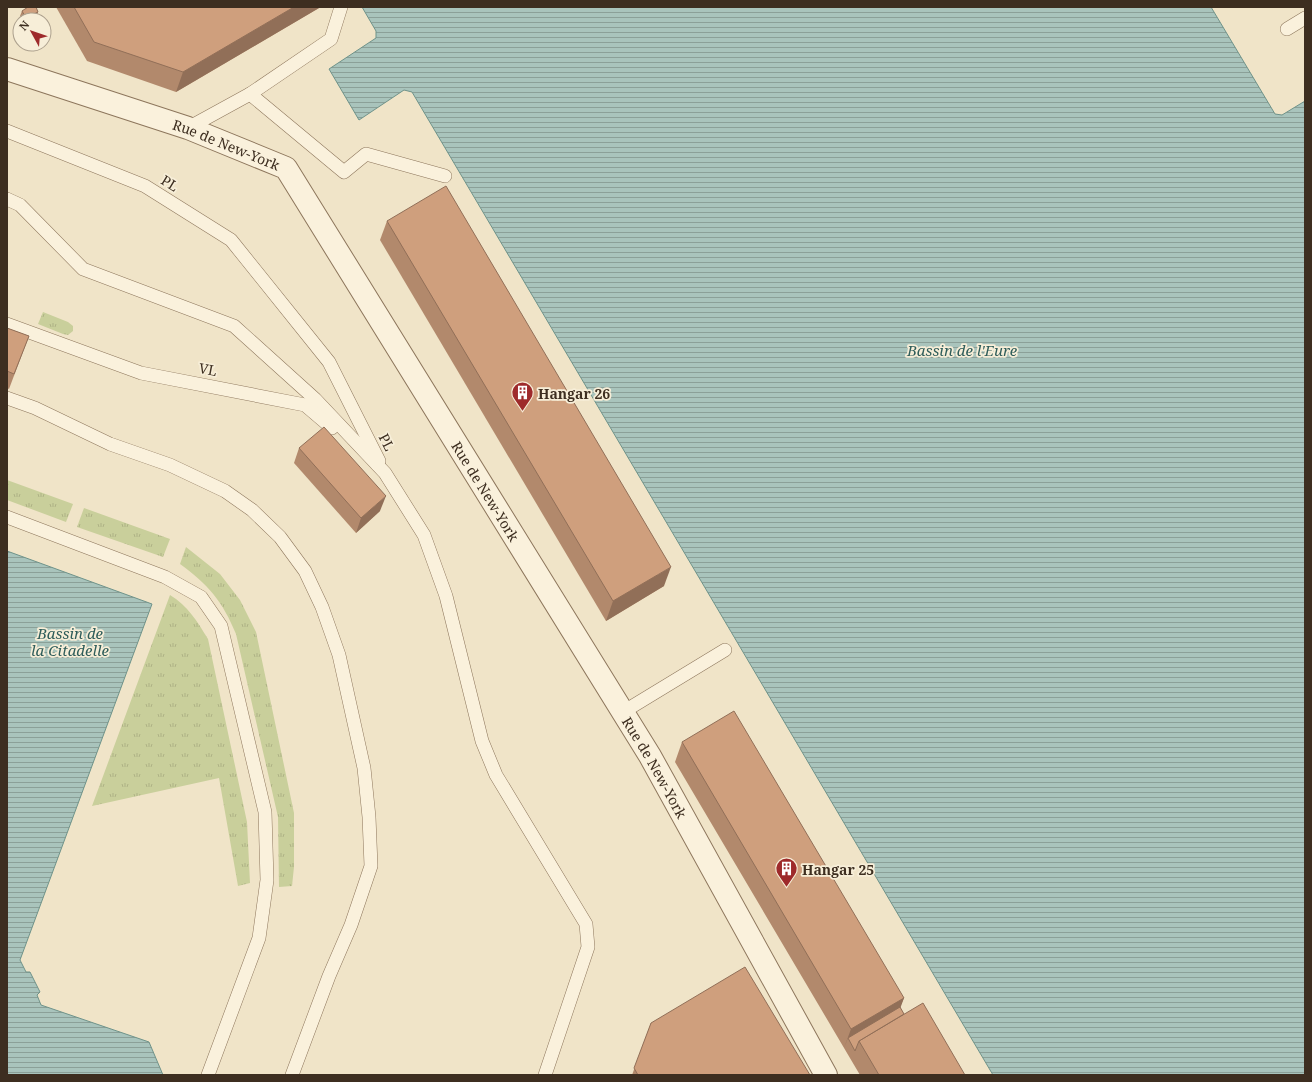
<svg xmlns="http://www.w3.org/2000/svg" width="1312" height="1082" font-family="'Noto Serif',serif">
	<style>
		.grass { fill: url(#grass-tufts) }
		.water { fill: url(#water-rules); stroke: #6f938a }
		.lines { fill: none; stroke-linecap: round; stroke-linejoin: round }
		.service-casing { stroke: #8d765c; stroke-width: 14 }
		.minor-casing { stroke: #8d765c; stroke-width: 24 }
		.service { stroke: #faf1dc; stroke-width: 13 }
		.minor { stroke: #faf1dc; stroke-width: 22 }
		.wall { fill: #b2896c }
		.shaded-wall { fill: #916f58 }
		.building { fill: #cf9f7d; stroke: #916f58 }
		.labels { text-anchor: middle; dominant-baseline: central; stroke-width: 3.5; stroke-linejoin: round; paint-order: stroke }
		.street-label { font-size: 14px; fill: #3d2e20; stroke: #f7eed8 }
		.poi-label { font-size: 14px; font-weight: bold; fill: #3d2e20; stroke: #f7eed8; text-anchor: start }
		.water-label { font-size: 15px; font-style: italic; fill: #2f5d5a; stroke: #f7eed8 }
	</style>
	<defs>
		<pattern id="grass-tufts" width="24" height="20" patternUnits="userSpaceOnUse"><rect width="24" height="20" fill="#c9cf9b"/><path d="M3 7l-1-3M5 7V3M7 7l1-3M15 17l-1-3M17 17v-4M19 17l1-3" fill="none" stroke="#aeb285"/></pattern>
		<pattern id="water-rules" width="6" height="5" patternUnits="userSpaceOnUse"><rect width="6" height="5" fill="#a9c4bc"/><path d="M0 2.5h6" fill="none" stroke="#8ba098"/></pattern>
	</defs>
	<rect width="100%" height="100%" fill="#f0e4c8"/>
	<g class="grass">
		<polygon points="43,312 68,322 73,326 73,331 68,335 63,334 38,324"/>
		<polygon points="7,480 73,504 66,522 7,500"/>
		<polygon points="84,508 170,539 163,557 77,527"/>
		<path d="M 186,547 L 220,574 L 240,600 L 256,632 L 294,813 L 294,867 L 292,886 L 279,887 L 278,817 L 236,634 C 223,602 208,584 180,564 Z"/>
		<path d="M 170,595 C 188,606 197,621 208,639 L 247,822 L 250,883 L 238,886 L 219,778 L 92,806 Z"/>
	</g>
	<g class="water">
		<polygon points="362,7 1211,7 1275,114 1282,115 1305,101 1305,1075 993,1075 412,92 404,90 359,120 329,69 376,38 376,31"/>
		<polygon points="7,551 152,604 20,960 26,972 30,972 40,992 37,995 41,1005 149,1042 163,1075 7,1075"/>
	</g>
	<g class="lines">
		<defs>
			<g id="service">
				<polyline points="1287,29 1305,18"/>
				<polyline points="250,94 344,172 366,154 445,176"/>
				<polyline points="188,128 250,94 331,39 341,7"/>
				<polyline points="7,131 145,186 231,240 329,362 379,461"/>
				<polyline points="7,199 20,205 83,269 234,326 315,399 385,473 424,535 446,596 482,741 496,775 586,924 588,947 545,1075"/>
				<polyline points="7,324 141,373 305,405 332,428"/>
				<polyline points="7,398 35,408 110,444 170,465 225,491 252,510 280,537 305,571 322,607 339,655 364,768 369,817 371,866 351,925 329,976 292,1075"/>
				<polyline points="7,517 165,577 201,597 221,626 265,812 267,880 259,938 208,1075"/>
				<polyline points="623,712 725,650"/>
			</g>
			<g id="minor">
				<path id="s1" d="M 7,69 L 188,128 L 286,168 L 650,756 L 826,1075"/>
			</g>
		</defs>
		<use href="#service" class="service-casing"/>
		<use href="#minor" class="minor-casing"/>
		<use href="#service" class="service"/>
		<use href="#minor" class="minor"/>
	</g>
	<g class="wall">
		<polygon points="56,7 319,7 319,8 176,92 87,61"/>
		<polygon points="22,11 38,12 36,17 31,20 22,20 20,16"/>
		<polygon points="387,221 664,586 606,621 380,240"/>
		<polygon points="7,328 29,336 9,389 7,388"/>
		<polygon points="299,448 380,511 356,533 294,463"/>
		<polygon points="682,742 904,998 900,1007 904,1014 965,1075 860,1075 675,762"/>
		<polygon points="651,1023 810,1075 632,1075"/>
	</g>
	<g class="shaded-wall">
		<polygon points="294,7 319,7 319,8 176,92 183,72"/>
		<polygon points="38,12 36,17 31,20 25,20 26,18"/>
		<polygon points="386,496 380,511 356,533 361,518"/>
		<polygon points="671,567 664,586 606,621 613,601"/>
		<polygon points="904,998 897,1017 848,1038 844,1048 851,1029"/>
	</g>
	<g class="building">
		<polygon points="28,7 36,7 38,12 26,18 22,11"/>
		<polygon points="74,7 294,7 183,72 94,42"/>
		<polygon points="446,186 671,567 613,601 387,221"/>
		<polygon points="7,328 29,336 14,374 7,371"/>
		<polygon points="324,427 386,496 361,518 299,448"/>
		<polygon points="734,711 904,998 851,1029 682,742"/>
		<polygon points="745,967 810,1075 638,1075 634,1068 651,1023"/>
		<polygon points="923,1003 965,1075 879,1075 859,1041"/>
		<polygon points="900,1007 904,1014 859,1041 855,1051 848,1038"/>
	</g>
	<defs>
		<symbol id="building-pin" viewBox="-11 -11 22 30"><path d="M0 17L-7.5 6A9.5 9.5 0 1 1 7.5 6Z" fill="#9e2a2b" stroke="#f7eed8"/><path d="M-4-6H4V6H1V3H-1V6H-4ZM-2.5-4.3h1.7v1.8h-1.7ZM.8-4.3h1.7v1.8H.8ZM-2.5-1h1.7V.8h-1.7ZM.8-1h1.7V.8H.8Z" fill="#fff"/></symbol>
	</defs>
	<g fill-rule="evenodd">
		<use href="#building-pin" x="510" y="380" width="25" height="34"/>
		<use href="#building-pin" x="774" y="856" width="25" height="34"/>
	</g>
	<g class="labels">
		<g class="street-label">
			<text stroke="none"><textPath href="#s1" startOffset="232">Rue de New-York</textPath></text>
			<text transform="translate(170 183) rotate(32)">PL</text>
			<text transform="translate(208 369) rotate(11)">VL</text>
			<text transform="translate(387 442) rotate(63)">PL</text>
			<text stroke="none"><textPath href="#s1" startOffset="676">Rue de New-York</textPath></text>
			<text stroke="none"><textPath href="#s1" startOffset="1000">Rue de New-York</textPath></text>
		</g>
		<g class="poi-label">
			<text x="538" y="393">Hangar 26</text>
			<text x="802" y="869">Hangar 25</text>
		</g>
		<g class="water-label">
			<text x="962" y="350">Bassin de l'Eure</text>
			<text x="70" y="633">Bassin de<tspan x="70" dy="17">la Citadelle</tspan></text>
		</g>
	</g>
	<rect width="1312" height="1082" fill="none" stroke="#3d2e20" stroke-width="16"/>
	<g transform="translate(32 32) rotate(310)"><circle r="19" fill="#f7eed8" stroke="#ada18e"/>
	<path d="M0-3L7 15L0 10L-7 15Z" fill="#9e2a2b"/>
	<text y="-6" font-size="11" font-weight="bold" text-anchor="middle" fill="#3d2e20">N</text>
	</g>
</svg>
